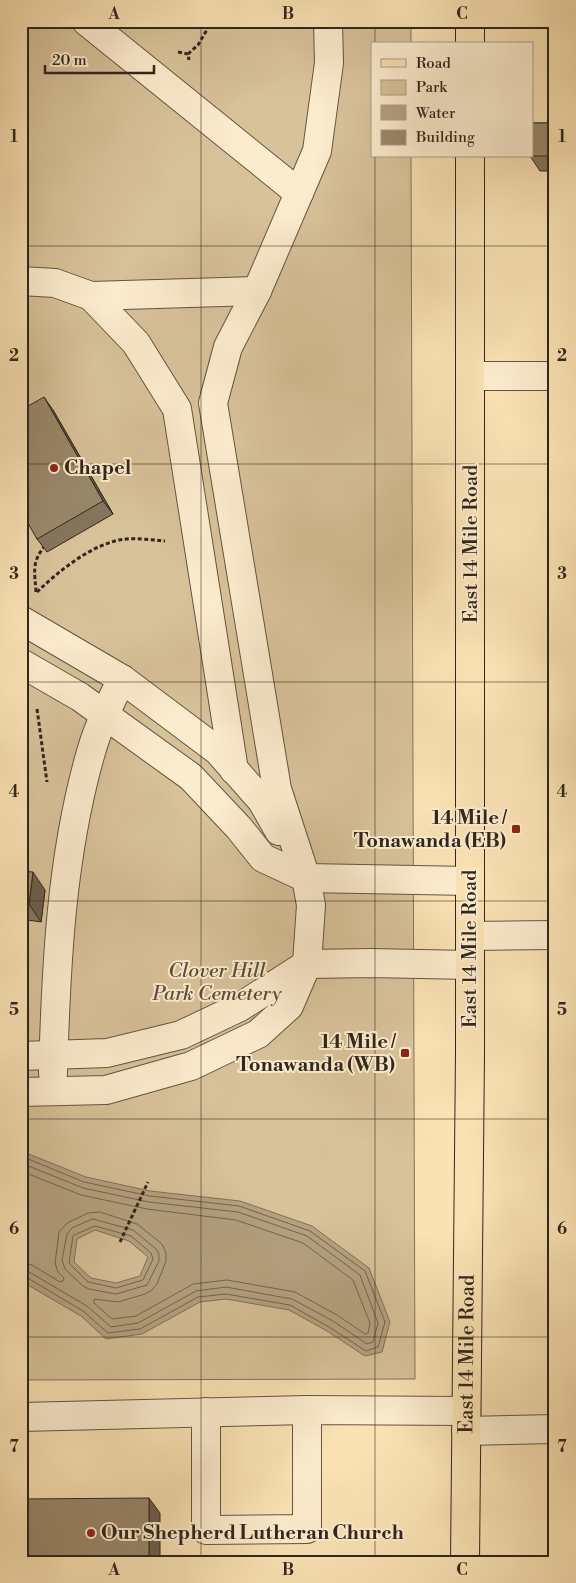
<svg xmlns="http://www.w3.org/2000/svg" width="576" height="1583" font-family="'Libre Bodoni',serif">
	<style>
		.green { fill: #d8c29a; stroke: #84745b }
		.water { fill: #b5a280; stroke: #807058; fill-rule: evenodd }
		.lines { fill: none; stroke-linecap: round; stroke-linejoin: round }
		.shore { stroke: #72644e; stroke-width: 1 }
		.minor-casing { stroke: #625542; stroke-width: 30 }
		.major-casing { stroke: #30261c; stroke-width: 30 }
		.path { stroke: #30261c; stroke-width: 3; stroke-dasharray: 4 2.5; stroke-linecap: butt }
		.minor { stroke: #fcecce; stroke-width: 28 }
		.major { stroke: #fae2b4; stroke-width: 28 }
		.wall { fill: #84755c; stroke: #30261c }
		.shaded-wall { fill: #6b5f4b; stroke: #30261c }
		.building { fill: #99886b; stroke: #30261c }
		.grid { fill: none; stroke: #30261c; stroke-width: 1; stroke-opacity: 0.55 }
		.poi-dot { fill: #8f2418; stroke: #fcecce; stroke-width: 2 }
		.labels { text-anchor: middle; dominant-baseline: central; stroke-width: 4; stroke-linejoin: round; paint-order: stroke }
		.poi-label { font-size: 20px; font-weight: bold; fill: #30261c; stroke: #fcecce; text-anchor: start }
		.street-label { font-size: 20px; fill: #30261c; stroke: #fcecce }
		.park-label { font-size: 20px; font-style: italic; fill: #5a4d3c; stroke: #fcecce }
		.neatline { fill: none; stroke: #30261c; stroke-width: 2 }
		.grid-label { font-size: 16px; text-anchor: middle; font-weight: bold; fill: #30261c }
	</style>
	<rect width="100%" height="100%" fill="#fae2b4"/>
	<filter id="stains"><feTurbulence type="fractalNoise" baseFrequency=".004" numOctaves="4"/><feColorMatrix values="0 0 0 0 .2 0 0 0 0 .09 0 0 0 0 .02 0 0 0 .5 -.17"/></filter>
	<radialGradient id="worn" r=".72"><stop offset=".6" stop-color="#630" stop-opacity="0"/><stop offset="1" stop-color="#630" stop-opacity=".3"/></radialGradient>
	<polygon class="green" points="21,21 411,21 411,44 372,44 372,156 411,156 415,1379 21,1380"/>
	<path class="water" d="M 21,1151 L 86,1177 L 150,1191 L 240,1201 L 312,1226 L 369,1268 L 390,1322 L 382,1352 L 365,1356 L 327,1331 L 289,1310 L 226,1299 L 200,1302 L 142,1334 L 106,1339 L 81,1316 L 21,1281 ZM 95,1230 L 129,1241 L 148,1257 L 140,1276 L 116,1283 L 91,1278 L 74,1262 L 77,1239 Z"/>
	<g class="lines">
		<g class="shore">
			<polyline points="21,1156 84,1182 150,1196 239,1206 310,1231 365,1271 385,1322 378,1347 366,1351 329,1327 290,1305 226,1294 198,1297 140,1329 108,1333 83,1311 26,1277 21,1277"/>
			<polyline points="21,1163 83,1188 149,1202 238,1212 307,1236 360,1275 378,1323 373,1342 367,1344 333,1321 292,1299 226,1287 196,1291 138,1323 111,1327 87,1306 29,1272 21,1270"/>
			<polyline points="21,1171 81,1195 147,1209 236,1220 303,1243 353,1280 370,1323 368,1333 365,1334 337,1315 295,1292 227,1280 193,1284 136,1316 112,1319 94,1303 94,1299 118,1302 145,1294 152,1290 157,1284 166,1261 166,1253 162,1244 137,1224 100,1212 88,1213 67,1223 59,1232 55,1263 58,1272 64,1278 63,1281 60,1282 32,1265 21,1263"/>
			<polygon points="93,1219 133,1230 156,1249 159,1254 159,1261 147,1285 116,1294 89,1289 83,1286 65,1269 62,1260 67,1234 72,1228"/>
			<polygon points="95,1226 131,1236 151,1253 153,1259 143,1280 116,1288 88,1282 69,1263 73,1236"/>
		</g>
		<defs>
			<g id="minor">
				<polyline points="86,21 299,193"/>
				<polyline points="21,281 55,283 91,296 257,291"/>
				<polyline points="91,296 136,343 177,409 234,770"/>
				<polyline points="471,376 555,376"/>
				<polyline points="21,620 122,679 218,751 262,801 279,831"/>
				<polyline points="21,663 80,697 191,777 239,828 263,858 306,878 470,881"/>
				<polyline points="470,936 555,935"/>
				<polyline points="21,1056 107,1053 181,1035 240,1007 307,964 371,963 470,965"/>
				<path d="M 53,1073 C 56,966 61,856 91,752 C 98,727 110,703 122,679"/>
				<polyline points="21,1092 106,1090 191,1066 258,1034 289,1006 307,964 311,905 306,878 277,789 213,403 228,347 257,291 317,151 329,63 328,21"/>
				<polyline points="206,1412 206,1530 307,1529 307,1410"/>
				<polyline points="21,1417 307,1410 466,1411"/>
				<polyline points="466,1431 555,1429"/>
			</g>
			<g id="major">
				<polyline points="470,21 470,44"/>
				<path id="s1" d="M 465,1562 L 470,1053 L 470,156"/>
			</g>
		</defs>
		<use href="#minor" class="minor-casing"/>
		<use href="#major" class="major-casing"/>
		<g class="path">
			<polyline points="178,52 188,54 189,60"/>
			<polyline points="188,54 198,45 212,21"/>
			<path d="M 36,592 C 35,573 31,563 44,547"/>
			<path d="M 37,592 C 59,571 88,547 119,540 C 134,537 150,540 165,541"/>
			<polyline points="37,709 47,782"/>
			<polyline points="120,1242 148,1182"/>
		</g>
		<use href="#minor" class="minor"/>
		<use href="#major" class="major"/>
	</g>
	<g class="wall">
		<polygon points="555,21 555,171 540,171 530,156 532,156 532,123 550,123"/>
		<polygon points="53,410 113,514 47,552 37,539"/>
		<polygon points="21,871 45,890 41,922 21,919"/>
	</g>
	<g class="shaded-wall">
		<polygon points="44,397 53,410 113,514 103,501"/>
		<polygon points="33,872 45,890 41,922 29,904"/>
		<polygon points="149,1498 160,1513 160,1562 149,1562"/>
	</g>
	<g class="building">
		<polygon points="550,21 555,21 555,156 532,156 532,123 550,123"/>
		<polygon points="44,397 103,501 37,539 21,511 21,410"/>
		<rect x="552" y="447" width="3" height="88"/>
		<polygon points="551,750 555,750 555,838 553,838"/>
		<polygon points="21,871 33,872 29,904 21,903"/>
		<polygon points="149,1498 149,1562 21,1562 21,1499"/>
	</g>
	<path class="grid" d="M 201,21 L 201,1562M 375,21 L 375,44M 375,156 L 375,1562M 21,246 L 555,246M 21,464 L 555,464M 21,682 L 555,682M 21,901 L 555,901M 21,1119 L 555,1119M 21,1337 L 555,1337"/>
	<g class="poi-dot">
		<circle cx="54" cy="468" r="5"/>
		<rect x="511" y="824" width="10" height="10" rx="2.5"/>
		<rect x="400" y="1048" width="10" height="10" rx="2.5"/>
		<circle cx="91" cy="1533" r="5"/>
	</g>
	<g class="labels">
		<g class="poi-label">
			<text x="64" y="468">Chapel</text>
			<text x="506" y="818" text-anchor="end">14 Mile /<tspan x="506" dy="23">Tonawanda (EB)</tspan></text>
			<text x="395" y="1042" text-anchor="end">14 Mile /<tspan x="395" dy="23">Tonawanda (WB)</tspan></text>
			<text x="101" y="1533">Our Shepherd Lutheran Church</text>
		</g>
		<g class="street-label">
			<text transform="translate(471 544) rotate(-90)">East 14 Mile Road</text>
			<text transform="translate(470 949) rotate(-90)">East 14 Mile Road</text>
			<text stroke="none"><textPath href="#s1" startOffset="208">East 14 Mile Road</textPath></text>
		</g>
		<g class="park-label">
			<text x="217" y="971">Clover Hill<tspan x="217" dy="23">Park Cemetery</tspan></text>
		</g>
	</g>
	<rect width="576" height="1583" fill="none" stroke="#fae2b4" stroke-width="55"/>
	<rect x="371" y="42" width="162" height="115" fill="#fcecce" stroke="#aa9d87"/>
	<rect x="381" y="59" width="25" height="8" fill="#fae2b4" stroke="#aa9d87"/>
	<text x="416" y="68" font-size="15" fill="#30261c">Road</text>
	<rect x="381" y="80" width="25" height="15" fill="#d8c29a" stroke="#aa9d87"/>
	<text x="416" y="92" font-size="15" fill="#30261c">Park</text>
	<rect x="381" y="105" width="25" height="15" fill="#b5a280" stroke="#aa9d87"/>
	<text x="416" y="118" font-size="15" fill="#30261c">Water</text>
	<rect x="381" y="130" width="25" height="15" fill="#99886b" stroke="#aa9d87"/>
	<text x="416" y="142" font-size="15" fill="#30261c">Building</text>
	<path d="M45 65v8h109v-8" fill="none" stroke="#30261c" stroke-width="2.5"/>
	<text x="52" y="65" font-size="15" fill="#30261c" stroke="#fcecce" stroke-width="4" paint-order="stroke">20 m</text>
	<rect x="28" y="28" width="520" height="1528" class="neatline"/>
	<g class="grid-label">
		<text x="114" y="19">A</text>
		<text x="288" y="19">B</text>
		<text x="462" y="19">C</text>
		<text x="14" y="142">1</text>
		<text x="562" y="142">1</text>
		<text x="14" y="361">2</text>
		<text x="562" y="361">2</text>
		<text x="14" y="579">3</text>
		<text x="562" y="579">3</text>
		<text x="14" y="797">4</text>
		<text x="562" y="797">4</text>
		<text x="14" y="1015">5</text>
		<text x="562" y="1015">5</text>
		<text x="14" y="1234">6</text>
		<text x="562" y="1234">6</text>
		<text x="14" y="1452">7</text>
		<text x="562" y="1452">7</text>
		<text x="114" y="1575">A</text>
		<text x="288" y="1575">B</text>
		<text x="462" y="1575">C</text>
	</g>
	<rect width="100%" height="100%" filter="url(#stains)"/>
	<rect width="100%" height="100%" fill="url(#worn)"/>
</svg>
